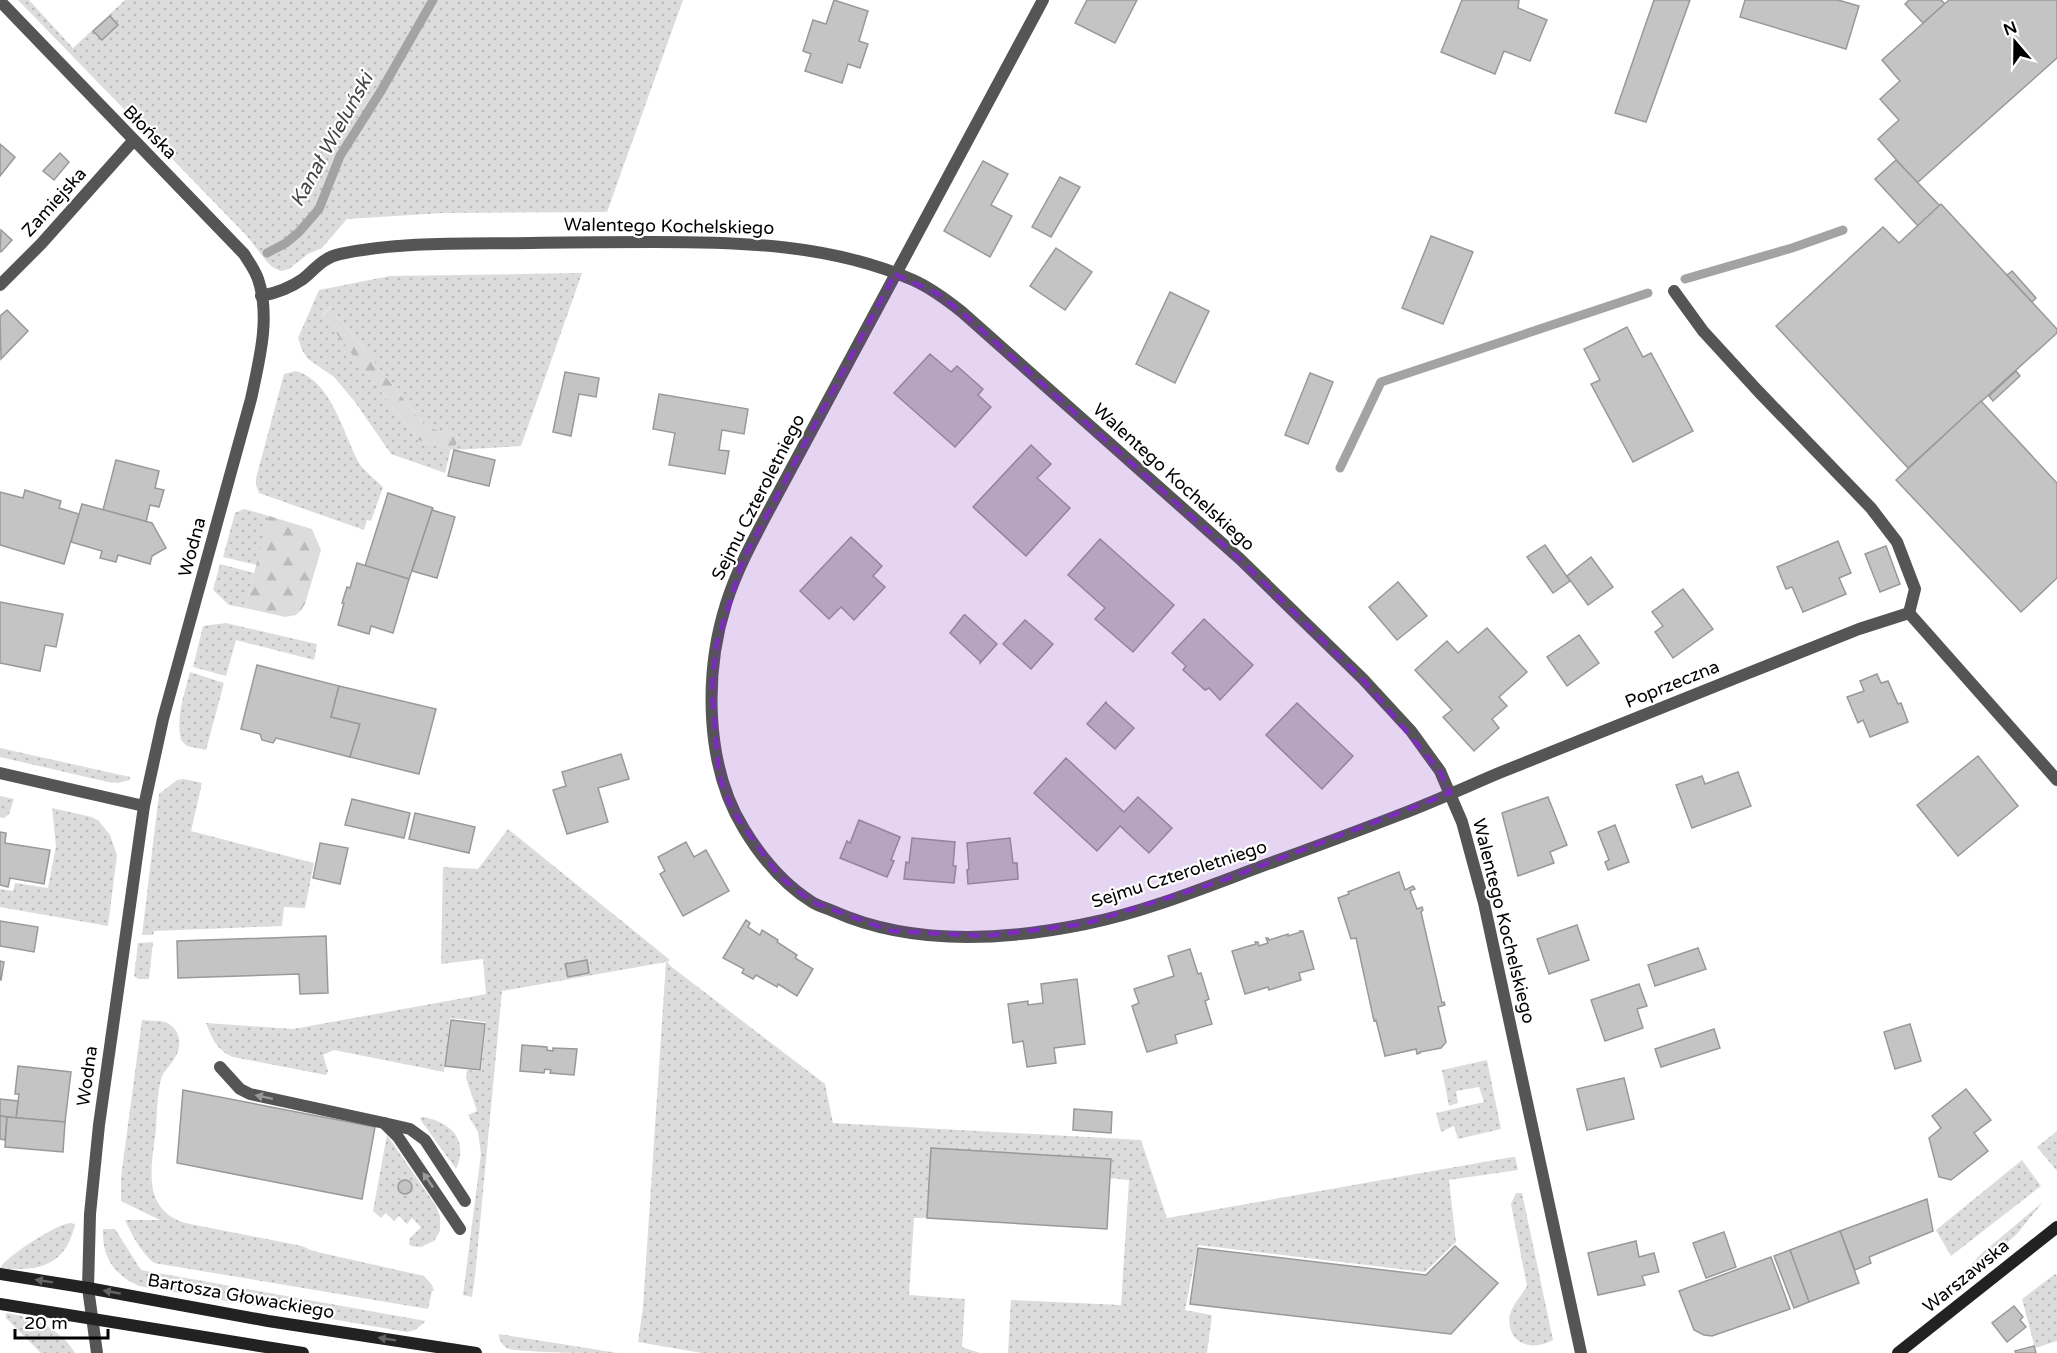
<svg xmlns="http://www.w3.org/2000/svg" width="2057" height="1353" font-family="'Varela Round',sans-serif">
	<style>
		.green { fill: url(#green-dots) }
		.forest { fill: url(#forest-firs) }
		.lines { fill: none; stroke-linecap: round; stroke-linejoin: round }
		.stream { stroke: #a3a3a3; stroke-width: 9 }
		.building { fill: #c4c4c4; stroke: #999; stroke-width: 1.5 }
		.lane { stroke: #555; stroke-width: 12 }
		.street { stroke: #555; stroke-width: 12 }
		.secondary { stroke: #222; stroke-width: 12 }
		.oneway { fill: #999 }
		.oneway2 { fill: #646464 }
		.marked { fill: #7b2cbf; fill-opacity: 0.2; stroke: #7b2cbf; stroke-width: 4.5; stroke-dasharray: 12 8; stroke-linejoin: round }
		.labels { text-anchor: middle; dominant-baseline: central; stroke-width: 4.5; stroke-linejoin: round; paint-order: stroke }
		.street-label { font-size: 18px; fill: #000; stroke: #fff }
		.water-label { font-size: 20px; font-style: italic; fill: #444; stroke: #fff }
	</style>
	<defs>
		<pattern id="green-dots" width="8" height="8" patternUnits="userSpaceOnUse" patternTransform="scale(1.5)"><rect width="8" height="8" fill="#dcdcdc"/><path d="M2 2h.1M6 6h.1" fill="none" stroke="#bbb" stroke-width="1.8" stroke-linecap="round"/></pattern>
		<pattern id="forest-firs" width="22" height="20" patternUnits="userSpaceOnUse" patternTransform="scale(1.5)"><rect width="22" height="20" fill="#dcdcdc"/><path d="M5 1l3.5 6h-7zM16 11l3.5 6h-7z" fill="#bbb"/></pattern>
	</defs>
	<rect width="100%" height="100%" fill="#fff"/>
	<g class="green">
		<polygon points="18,0 29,0 73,48 125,0 683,0 607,212 443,213 347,219 322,248 308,254 289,269 281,271 274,268 268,263 246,235"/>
		<polygon points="582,273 521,446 454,450 459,436 426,427 330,307 323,315 418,440 451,449 445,473 391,454 355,402 334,377 308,359 302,350 298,338 319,290 390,276"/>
		<path d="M 296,371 C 332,381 343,434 359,463 C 365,472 375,479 383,487 L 371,521 L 367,520 L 364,530 L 259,493 L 256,485 L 256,478 L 284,374 Z"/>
		<polygon points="244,509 269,516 257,565 223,557 235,513"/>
		<polygon points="220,564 254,573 245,608 229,605 213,590"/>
		<polygon points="226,623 317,644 314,660 236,640 226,676 193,667 203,626"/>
		<path d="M 190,672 L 224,683 L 206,750 L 187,746 L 181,740 C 176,716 184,695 190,672 Z"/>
		<polygon points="0,748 130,777 130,780 118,783 108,782 0,757"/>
		<polygon points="184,779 202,783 191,831 314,863 305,908 284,907 282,926 154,931 153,935 142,935 159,794 177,780"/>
		<polygon points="0,796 14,799 9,814 4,818 0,817"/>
		<polygon points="52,808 92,817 99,821 110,835 117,855 108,926 0,907 0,889 13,891 15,883 48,888 56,846"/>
		<path d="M 508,829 L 670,960 L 667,962 L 673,968 L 825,1084 L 833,1123 L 1141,1140 L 1167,1218 L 1512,1157 L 1515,1157 L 1518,1170 L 1449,1180 L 1456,1242 L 1425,1272 L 1198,1245 L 1185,1310 L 1212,1315 L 1207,1353 L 1008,1353 L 1011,1300 L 1121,1305 L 1129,1180 L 1109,1178 L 1111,1159 L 932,1149 L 927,1218 L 914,1218 L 909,1295 L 965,1299 L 962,1347 L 980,1353 L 702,1353 L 638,1342 L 643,1307 L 666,962 L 502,991 L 475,1276 L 472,1297 L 463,1295 L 481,1154 L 478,1132 L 468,1115 L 477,1111 L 466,1078 L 467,1070 L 481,1071 L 486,1022 L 450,1018 L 444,1072 L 334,1050 L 323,1055 L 328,1071 L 326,1075 L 233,1057 C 217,1050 212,1039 206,1023 L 293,1029 L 486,994 L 483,959 L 441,964 L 443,867 L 478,869 Z"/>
		<polygon points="153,942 149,979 138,979 134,976 138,943"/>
		<path d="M 142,1020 C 149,1021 158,1020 165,1022 C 179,1027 183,1043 176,1056 C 172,1064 164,1070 161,1079 C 157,1094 157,1113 156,1129 C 152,1165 140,1209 185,1223 L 302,1246 L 313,1251 L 424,1276 L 432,1285 L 434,1291 L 432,1291 L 428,1309 L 154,1263 C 140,1251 133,1237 125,1220 L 160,1220 L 121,1201 L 121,1177 Z"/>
		<polygon points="1487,1060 1501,1129 1458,1139 1454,1126 1441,1132 1436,1113 1484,1102 1479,1087 1456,1091 1458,1103 1449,1106 1442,1070"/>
		<path d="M 423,1117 C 451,1122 469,1140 456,1169 L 422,1122 L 420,1118 Z"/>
		<polygon points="2057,1131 2057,1171 2037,1147"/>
		<polygon points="387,1135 436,1206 440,1216 440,1231 434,1241 421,1247 411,1246 409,1244 410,1238 421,1227 412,1218 407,1224 399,1216 394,1221 386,1213 381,1218 373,1211"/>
		<polygon points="2022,1160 2041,1186 1951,1256 1936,1230"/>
		<path d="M 1516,1193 L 1522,1193 L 1553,1340 C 1531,1353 1505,1342 1510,1315 C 1512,1305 1522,1295 1527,1286 L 1511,1204 Z"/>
		<polygon points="2043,1202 2016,1235 1966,1277 1963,1274 1981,1254"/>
		<path d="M 70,1223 L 75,1224 C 66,1266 38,1272 0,1268 C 8,1255 55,1225 70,1223 Z"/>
		<path d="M 103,1229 L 115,1229 L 141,1270 L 426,1321 L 415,1330 L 407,1332 L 139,1286 C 113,1274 102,1257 103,1229 Z"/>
		<polygon points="2055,1274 2057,1276 2057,1341 2035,1348 2022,1299"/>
		<path d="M 6,1313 C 33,1317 60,1328 75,1353 L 41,1353 L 6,1318 Z"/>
		<path d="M 499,1334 L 618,1353 C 590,1353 533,1353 509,1349 C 502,1346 499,1340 499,1334 Z"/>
	</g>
	<g class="forest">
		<polygon points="330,307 426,427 459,436 454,450 418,440 323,316"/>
		<polygon points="269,516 312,529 321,550 305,604 301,610 296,615 285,617 245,608"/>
	</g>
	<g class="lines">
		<g class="stream">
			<polyline points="267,253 286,243 299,232 319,209 340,156 381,91 433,0"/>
			<polyline points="1685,279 1792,248 1843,230"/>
			<polyline points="1340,468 1381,382 1648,293"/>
		</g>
	</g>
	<g class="building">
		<polygon points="834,0 868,11 859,41 868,44 860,68 848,64 842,83 805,71 811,54 803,51 813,20 826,24"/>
		<polygon points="1087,0 1137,0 1115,43 1075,23"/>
		<polygon points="1462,0 1519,0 1518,8 1547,20 1530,61 1504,51 1495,74 1441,52"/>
		<polygon points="1654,0 1690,0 1646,122 1615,113"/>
		<polygon points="1745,0 1838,0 1859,6 1846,49 1740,17"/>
		<polygon points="1909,0 1941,0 1945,4 1923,23 1905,4"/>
		<polygon points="1949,0 2057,0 2057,58 1917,183 1878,139 1899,120 1880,99 1900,81 1882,60"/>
		<polygon points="110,16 118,25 102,40 93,31"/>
		<polygon points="0,144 15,157 0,176"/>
		<polygon points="60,153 69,162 54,180 43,171"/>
		<polygon points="1896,160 1940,206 1918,226 1875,179"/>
		<polygon points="983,161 1008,174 991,205 1012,216 990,257 944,231"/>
		<polygon points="1060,177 1080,187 1051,237 1032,227"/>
		<polygon points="1941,204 2057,329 2057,333 1908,468 1776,326 1883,227 1899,243"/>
		<polygon points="1,230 12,240 1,252 0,251"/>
		<polygon points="1431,236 1473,252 1443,324 1402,308"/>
		<polygon points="1056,248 1092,272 1065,310 1030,286"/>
		<polygon points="2012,271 2036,298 2032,302 2007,275"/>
		<polygon points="1170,292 1209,311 1175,383 1136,364"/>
		<polygon points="7,310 28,331 1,359 0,316"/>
		<polygon points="1627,327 1643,357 1651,353 1693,431 1633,462 1591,384 1600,380 1584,349"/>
		<polygon points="930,354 951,372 957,366 983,389 978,395 991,407 955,447 894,393"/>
		<polygon points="2016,371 2020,376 1993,401 1989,396"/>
		<polygon points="565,372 599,378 596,397 579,394 571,436 553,432"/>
		<polygon points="1310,373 1333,382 1308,444 1285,435"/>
		<polygon points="659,394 748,409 744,434 722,430 719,450 729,451 725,474 669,465 675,433 653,429"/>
		<polygon points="1981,401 2057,483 2057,578 2021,612 1896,480"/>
		<polygon points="1031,445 1051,464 1037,478 1070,508 1026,556 973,507"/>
		<polygon points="454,450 495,460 489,486 448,476"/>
		<polygon points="116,460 159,471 155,488 164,490 159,507 150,505 146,522 103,510"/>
		<polygon points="25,490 61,501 59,508 79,514 64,564 0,545 0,492 23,498"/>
		<polygon points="388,493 433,508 409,579 365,566"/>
		<polygon points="82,504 152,523 166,548 152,556 150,564 118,555 116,562 100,558 102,551 71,542"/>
		<polygon points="432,510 455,517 437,578 412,571"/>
		<polygon points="851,537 882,566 873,576 885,587 854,620 841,607 829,619 800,591"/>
		<polygon points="1100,539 1174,605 1133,652 1095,619 1105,608 1068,575"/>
		<polygon points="1838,541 1851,573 1839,578 1846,594 1803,612 1792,587 1786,589 1777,567"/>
		<polygon points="1545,545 1570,581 1553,593 1527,557"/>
		<polygon points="1886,546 1900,584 1880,592 1865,554"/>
		<polygon points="1591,557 1613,587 1588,605 1567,576"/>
		<polygon points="357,563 409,579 393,633 371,626 369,634 338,625 344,603 342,603 347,587 350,588"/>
		<polygon points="1398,582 1427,616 1397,640 1369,607"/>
		<polygon points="1683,589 1713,629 1673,658 1655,632 1663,626 1652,612"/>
		<polygon points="0,602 63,614 56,647 45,645 40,671 0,663"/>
		<polygon points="964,615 965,615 997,644 980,663 980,661 950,633"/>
		<polygon points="1204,619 1253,665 1220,700 1209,688 1205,690 1183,670 1186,666 1172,653"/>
		<polygon points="1025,620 1053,644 1031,669 1003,644"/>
		<polygon points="1487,628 1527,672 1499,697 1507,706 1492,719 1499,728 1474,751 1443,717 1452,710 1415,670 1447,641 1458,653"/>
		<polygon points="1579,635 1599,663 1567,686 1547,657"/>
		<polygon points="257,665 339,686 331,717 360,724 350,757 276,738 273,743 262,740 260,734 241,729"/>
		<polygon points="1877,674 1881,683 1888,681 1898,704 1901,703 1908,722 1870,737 1863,720 1858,723 1847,697 1864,691 1860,681"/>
		<polygon points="339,686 436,709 419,774 350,757 360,724 331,717"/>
		<polygon points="1106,702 1107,704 1134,728 1115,749 1087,724"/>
		<polygon points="1297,703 1353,756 1322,789 1266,735"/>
		<polygon points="621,754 629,779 598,788 608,822 567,834 553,790 566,786 562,772"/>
		<polygon points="1978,756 2018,806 1958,856 1917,805"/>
		<polygon points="1066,758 1124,812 1138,797 1172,828 1149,853 1120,826 1097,851 1034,793"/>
		<polygon points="1738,772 1751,806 1692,828 1676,785 1702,776 1705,784"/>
		<polygon points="1548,797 1567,845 1550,852 1554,863 1518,876 1502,813"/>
		<polygon points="352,799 410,813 404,838 345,825"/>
		<polygon points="415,813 475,827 469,853 409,839"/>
		<polygon points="859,820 900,837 891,860 894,861 887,877 840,858 847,841 850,843"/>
		<polygon points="1615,825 1629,862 1608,870 1605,862 1609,860 1598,832"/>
		<polygon points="0,832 6,833 5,843 50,850 44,884 10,878 8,887 0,885"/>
		<polygon points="912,838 955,842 953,866 956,866 954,883 904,879 906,862 909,863"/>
		<polygon points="1010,838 1013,863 1017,863 1018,879 968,884 967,870 969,869 967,843"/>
		<polygon points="686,842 694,857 706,850 729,891 683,916 660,874 665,871 658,857"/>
		<polygon points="320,843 348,848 340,884 313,878"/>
		<polygon points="1399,872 1405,890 1413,886 1415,889 1410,891 1417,909 1422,907 1423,910 1421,912 1442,1003 1444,1002 1445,1005 1438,1007 1446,1042 1441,1048 1420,1052 1420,1053 1417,1054 1416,1049 1385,1056 1376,1020 1374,1021 1356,938 1351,939 1338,898 1349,894 1348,892"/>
		<polygon points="746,920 750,923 748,927 760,935 762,930 778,940 777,942 797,955 795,958 813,969 797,996 778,984 777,987 756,975 753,979 742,973 744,969 723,958"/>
		<polygon points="0,921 38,927 34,952 0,946"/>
		<polygon points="1577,925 1589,960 1549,974 1537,939"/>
		<polygon points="1300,931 1303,931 1314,969 1299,973 1301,980 1269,990 1268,987 1245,994 1232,951 1256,944 1255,942 1258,942 1259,946 1268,943 1266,938 1268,938 1269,940 1288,934 1288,936 1301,932"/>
		<polygon points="326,936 328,993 300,994 299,974 178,978 177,941"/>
		<polygon points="1698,948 1706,969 1655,986 1648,965"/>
		<polygon points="1190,949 1198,974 1201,973 1209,999 1205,1001 1212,1024 1175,1035 1177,1043 1147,1052 1132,1006 1139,1003 1134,989 1174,976 1168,956"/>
		<polygon points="587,960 589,973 568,977 565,964"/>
		<polygon points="0,961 4,962 1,980 0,980"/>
		<polygon points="1077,979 1085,1044 1054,1048 1056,1063 1027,1067 1023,1041 1013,1043 1008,1004 1028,1001 1028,1005 1043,1003 1041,984"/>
		<polygon points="1639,984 1647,1006 1637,1009 1643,1028 1605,1041 1591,1000"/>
		<polygon points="451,1020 485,1024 480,1070 445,1066"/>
		<polygon points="1910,1024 1921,1061 1895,1069 1884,1032"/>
		<polygon points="1714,1029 1720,1048 1661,1067 1655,1049"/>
		<polygon points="522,1045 547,1047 547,1050 553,1051 553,1048 577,1049 574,1075 550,1073 551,1070 545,1069 544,1073 520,1071"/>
		<polygon points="18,1066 71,1072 65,1122 16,1118 19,1094 15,1094"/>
		<polygon points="1624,1078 1634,1119 1587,1130 1577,1089"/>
		<polygon points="1966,1089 1991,1120 1974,1133 1988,1151 1951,1180 1939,1177 1929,1138 1941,1128 1932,1116"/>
		<polygon points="183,1090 375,1127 362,1199 177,1163"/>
		<polygon points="0,1099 18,1101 16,1118 0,1116"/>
		<polygon points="1074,1109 1112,1112 1111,1133 1073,1130"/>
		<polygon points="0,1116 7,1117 5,1140 0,1139"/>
		<polygon points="7,1117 65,1122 63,1152 5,1147"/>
		<polygon points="931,1148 1111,1159 1107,1229 927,1218"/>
		<circle cx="405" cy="1187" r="7"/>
		<polygon points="1927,1199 1933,1231 1869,1257 1871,1263 1855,1270 1840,1231"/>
		<polygon points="1840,1231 1859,1283 1809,1302 1790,1250"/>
		<polygon points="1724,1232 1736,1267 1706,1278 1693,1243"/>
		<polygon points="1636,1241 1639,1257 1654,1253 1659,1272 1642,1276 1645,1285 1598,1295 1588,1253"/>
		<polygon points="1455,1246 1498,1283 1451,1334 1190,1304 1198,1248 1426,1275"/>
		<polygon points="1790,1250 1809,1302 1794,1308 1774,1256"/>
		<polygon points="1771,1257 1790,1309 1712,1336 1704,1335 1694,1330 1679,1291"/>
		<polygon points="2014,1306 2023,1317 2020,1320 2026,1327 2007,1342 1992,1323"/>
		<polygon points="2034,1346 2036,1353 2016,1353 2015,1351"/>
	</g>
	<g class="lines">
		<g class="lane">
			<polyline points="220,1067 240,1089 250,1094 384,1123 398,1137 460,1229"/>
			<polyline points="384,1123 410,1129 425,1140 465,1201"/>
		</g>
		<g class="street">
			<path d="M 1043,0 L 768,512 C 752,542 736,572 726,604 C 704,674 705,766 744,829 C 761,857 783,884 812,902 C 818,906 826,908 833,911 C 911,946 1002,941 1085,924 C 1150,911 1213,884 1276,861 C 1317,846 1358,831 1399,815 C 1433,802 1466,787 1499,773 C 1619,724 1739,677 1859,629 L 1909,613 L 2057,780"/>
			<path d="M 0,1 L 244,254 C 249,262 255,270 258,279 C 271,317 259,361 251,399 L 163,719 L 144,806 L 99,1125 L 90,1214 L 88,1288 L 97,1353"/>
			<polyline points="0,285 41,244 133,141"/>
			<polyline points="1674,291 1703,331 1758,391 1871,508 1897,542 1915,589 1909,613"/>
			<path d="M 261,296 C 277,293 290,288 303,279 C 315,269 324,257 340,254 C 402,241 468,244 531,243 C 572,242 613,242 654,242 C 741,242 831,244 913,280 C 931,288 947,300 962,312 L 1240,559 L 1363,679 L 1411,731 L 1440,771 L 1462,822 L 1484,903 L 1581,1353"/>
			<polyline points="0,773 144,806"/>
		</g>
		<g class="secondary">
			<polyline points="0,1274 88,1288 268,1321 476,1353"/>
			<polyline points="0,1304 303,1353"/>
			<polyline points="1898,1353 2057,1227"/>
		</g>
	</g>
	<defs><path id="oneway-solid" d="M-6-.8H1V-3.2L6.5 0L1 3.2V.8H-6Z" transform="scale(1.5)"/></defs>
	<g class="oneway">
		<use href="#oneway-solid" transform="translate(264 1097) rotate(-168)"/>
		<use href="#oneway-solid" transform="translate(428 1180) rotate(-124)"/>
	</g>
	<g class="oneway2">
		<use href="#oneway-solid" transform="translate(44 1281) rotate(-171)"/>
		<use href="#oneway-solid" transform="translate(112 1292) rotate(-170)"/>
		<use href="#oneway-solid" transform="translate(387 1339) rotate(-171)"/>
	</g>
	<path class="marked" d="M 895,274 L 937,293 L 962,312 L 1240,559 L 1363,679 L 1440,771 L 1451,793 L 1222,881 L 1085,924 L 986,936 L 891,931 L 812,902 L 779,876 L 732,810 L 719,775 L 712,690 L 716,647 L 743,560 Z"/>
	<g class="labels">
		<g class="street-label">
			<text transform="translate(150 132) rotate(45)">Błońska</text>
			<text transform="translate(54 202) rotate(-48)">Zamiejska</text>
			<text transform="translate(669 226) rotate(1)">Walentego Kochelskiego</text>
			<text transform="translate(1174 477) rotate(42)">Walentego Kochelskiego</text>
			<text transform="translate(758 497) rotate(-63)">Sejmu Czteroletniego</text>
			<text transform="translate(192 547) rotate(-75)">Wodna</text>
			<text transform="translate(1672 684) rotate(-22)">Poprzeczna</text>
			<text transform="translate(1179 874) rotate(-18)">Sejmu Czteroletniego</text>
			<text transform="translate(1504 921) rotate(76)">Walentego Kochelskiego</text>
			<text transform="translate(87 1076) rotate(-82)">Wodna</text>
			<text transform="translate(1966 1276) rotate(-39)">Warszawska</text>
			<text transform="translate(241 1296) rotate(10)">Bartosza Głowackiego</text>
		</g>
		<g class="water-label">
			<text transform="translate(332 140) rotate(-61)">Kanał Wieluński</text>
		</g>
	</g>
	<g transform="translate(2015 42) rotate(340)" stroke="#ffffff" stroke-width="4.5" paint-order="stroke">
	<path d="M0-4.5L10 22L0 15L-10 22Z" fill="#000000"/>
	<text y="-9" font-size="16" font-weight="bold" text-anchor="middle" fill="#000000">N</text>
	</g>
	<path d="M15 1329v9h93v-9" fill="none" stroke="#000000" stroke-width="3"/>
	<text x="24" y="1329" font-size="18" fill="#000000" stroke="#ffffff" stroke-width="4.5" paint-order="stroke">20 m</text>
</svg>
